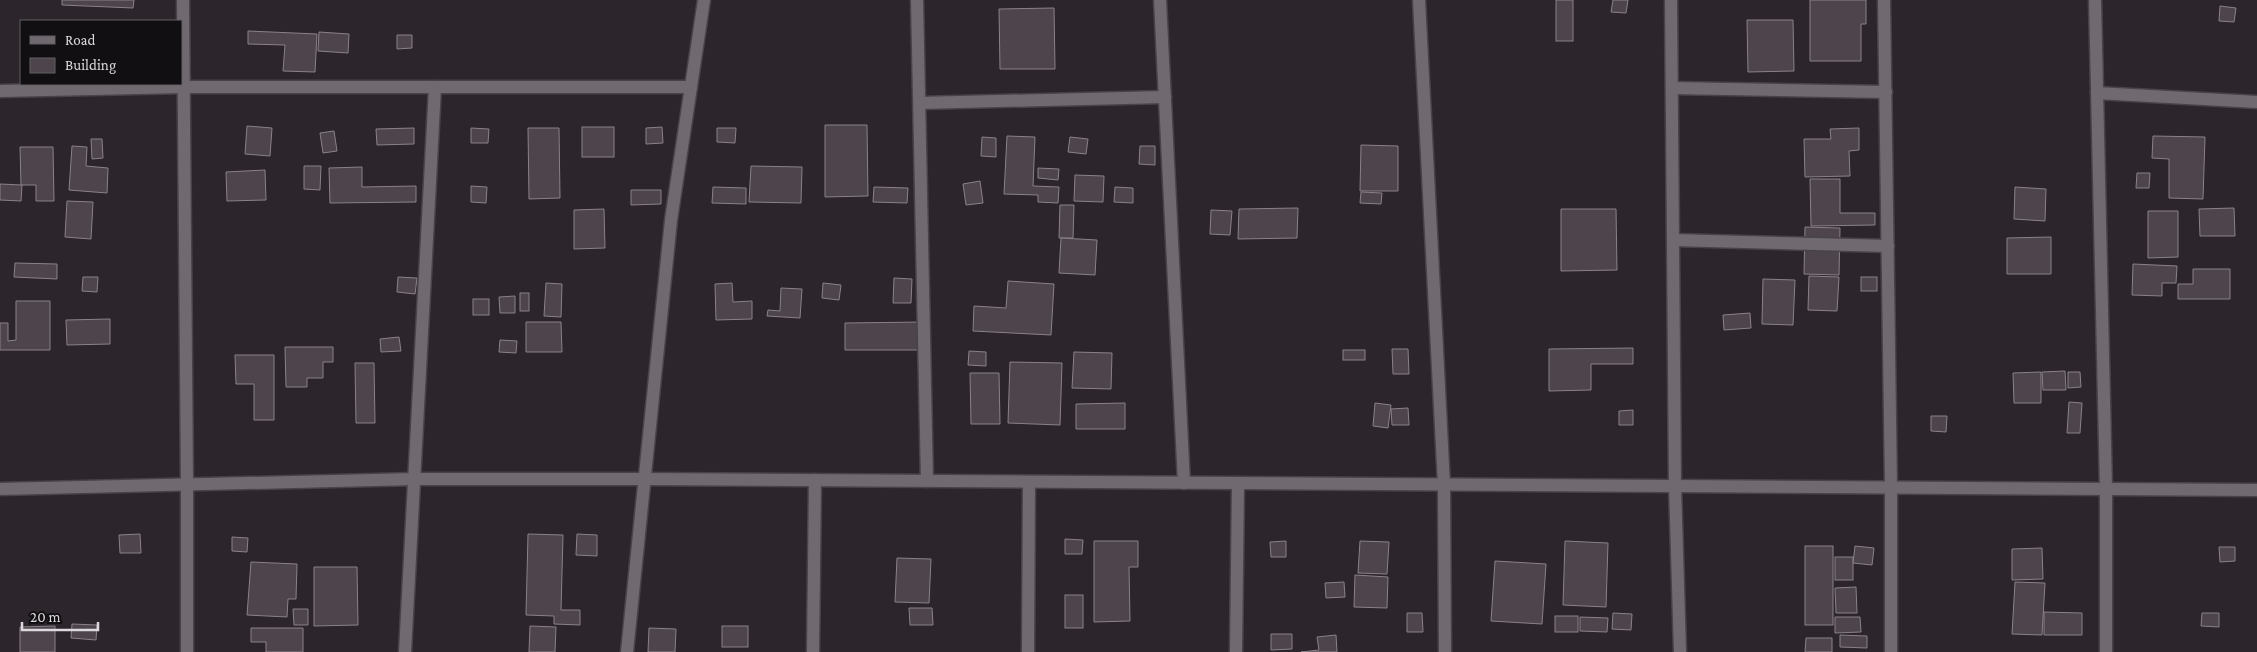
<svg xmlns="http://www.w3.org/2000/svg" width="2257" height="652" font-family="'Crimson Pro',serif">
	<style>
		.building { fill: #4d454b; stroke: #8a8289 }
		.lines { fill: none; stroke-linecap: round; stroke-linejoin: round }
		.minor-casing { stroke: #484347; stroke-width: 15 }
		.minor { stroke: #716970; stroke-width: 12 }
	</style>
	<rect width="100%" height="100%" fill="#2c252b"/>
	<g class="building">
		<polygon points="62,0 134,0 133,8 62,5"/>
		<rect x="1556" y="0" width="17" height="41"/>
		<polygon points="1613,0 1628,0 1626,13 1611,12"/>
		<polygon points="1810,0 1866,0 1866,24 1861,24 1861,61 1810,61"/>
		<polygon points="2220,6 2236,8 2234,22 2219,21"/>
		<polygon points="1054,8 1055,69 1000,69 999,9"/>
		<polygon points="1747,20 1793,20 1794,71 1748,72"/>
		<polygon points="248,31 317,34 315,72 283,71 285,45 248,44"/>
		<polygon points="319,32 349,34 348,53 318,51"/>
		<polygon points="397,35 412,35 412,48 397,49"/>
		<polygon points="825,125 867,125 868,196 825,197"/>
		<polygon points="247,126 272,128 270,156 245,154"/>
		<rect x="582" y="127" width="32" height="30"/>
		<polygon points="662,127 663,143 646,144 646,128"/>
		<polygon points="414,128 414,144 377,145 376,129"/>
		<polygon points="471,128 489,129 488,143 471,143"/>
		<polygon points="528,128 559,128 560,198 529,199"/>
		<polygon points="717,128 736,128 735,143 717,142"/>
		<polygon points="1859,128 1859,150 1849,151 1850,176 1805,177 1804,139 1831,139 1830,129"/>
		<polygon points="334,131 337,151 323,153 320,133"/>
		<polygon points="1007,136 1035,137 1033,186 1059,187 1058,203 1038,202 1038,195 1004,194"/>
		<polygon points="2153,136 2205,137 2203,199 2169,198 2169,159 2152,158"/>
		<polygon points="982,137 996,138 996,157 981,156"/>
		<polygon points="1070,137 1088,139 1086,154 1068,152"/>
		<polygon points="91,139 102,139 103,158 92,159"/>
		<polygon points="1361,145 1398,146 1398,191 1360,191"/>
		<polygon points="72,146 87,147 86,166 108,168 107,193 69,190"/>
		<polygon points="1140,146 1155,146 1155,165 1139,164"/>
		<polygon points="20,147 53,147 54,201 36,201 36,185 21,185"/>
		<polygon points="304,166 321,166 320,190 304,189"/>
		<polygon points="751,166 802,167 801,203 749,202"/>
		<polygon points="362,167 362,187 416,186 416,202 330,203 329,168"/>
		<polygon points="1038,168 1059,169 1058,180 1038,178"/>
		<polygon points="265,170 266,200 227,201 226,172"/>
		<polygon points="2137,173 2150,173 2149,188 2136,188"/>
		<polygon points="1075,175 1104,176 1103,202 1074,201"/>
		<polygon points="1810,179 1840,179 1840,213 1875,213 1875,225 1811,226"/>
		<polygon points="980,181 983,203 966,205 963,184"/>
		<polygon points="0,184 22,185 21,201 0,200"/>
		<polygon points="471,186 487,187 486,203 471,202"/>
		<polygon points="713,187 746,188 746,204 712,203"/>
		<polygon points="874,187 908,188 907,203 873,202"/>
		<polygon points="1115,187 1133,188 1133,203 1114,202"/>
		<polygon points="2015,187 2046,189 2045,221 2014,219"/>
		<polygon points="631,190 661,190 661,204 631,205"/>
		<polygon points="1361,192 1382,193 1381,204 1360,203"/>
		<polygon points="67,201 93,202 91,239 65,237"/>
		<polygon points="1060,205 1074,205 1073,238 1059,238"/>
		<polygon points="1298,208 1297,238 1238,239 1239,209"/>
		<polygon points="2234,208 2235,236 2200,236 2199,209"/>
		<polygon points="604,209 605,248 574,249 574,210"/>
		<polygon points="1561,209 1616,209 1617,270 1561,271"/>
		<polygon points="1211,210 1232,211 1230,235 1210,234"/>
		<polygon points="2148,211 2178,211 2178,257 2148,258"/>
		<polygon points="1805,227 1840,228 1839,275 1804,274"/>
		<polygon points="2051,237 2051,274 2007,274 2007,238"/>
		<polygon points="1061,238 1097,240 1095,275 1059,273"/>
		<polygon points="15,263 57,264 57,279 14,277"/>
		<polygon points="2133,264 2177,266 2176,283 2162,283 2162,296 2132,295"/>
		<polygon points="2193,269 2230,269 2230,299 2178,299 2178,284 2193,284"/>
		<polygon points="1809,276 1839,277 1837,311 1808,310"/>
		<polygon points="83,277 98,277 97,292 82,291"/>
		<polygon points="398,277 417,278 415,294 397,292"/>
		<rect x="1861" y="277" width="16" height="14"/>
		<polygon points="894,278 912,279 911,303 893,303"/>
		<polygon points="1763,279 1795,280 1793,325 1762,324"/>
		<polygon points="1008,281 1054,284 1051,335 973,331 974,306 1006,308"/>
		<polygon points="546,283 562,284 561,317 544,316"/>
		<polygon points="732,283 733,302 752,301 752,319 716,320 715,284"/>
		<polygon points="823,283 841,285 839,300 822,298"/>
		<polygon points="781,288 802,289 800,318 767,316 768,310 780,311"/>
		<rect x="520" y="293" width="9" height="18"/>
		<polygon points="515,296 515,313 500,313 499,297"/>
		<rect x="473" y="299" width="16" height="16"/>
		<polygon points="16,301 50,301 50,350 0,350 0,323 8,323 8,341 16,340"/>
		<polygon points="1750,313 1751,328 1724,330 1723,315"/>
		<polygon points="110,319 110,344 67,345 66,320"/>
		<polygon points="526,322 561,322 562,352 526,352"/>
		<polygon points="923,322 923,350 845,350 845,323"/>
		<polygon points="399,337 401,351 381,352 380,339"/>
		<polygon points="500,340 517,341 516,353 499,352"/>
		<polygon points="285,347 333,347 333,362 323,362 323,378 307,378 307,387 286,387"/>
		<polygon points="1633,348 1633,364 1591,364 1591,390 1549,391 1549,349"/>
		<polygon points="1392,349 1408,349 1409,374 1393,374"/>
		<rect x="1343" y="350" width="22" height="10"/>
		<polygon points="969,351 986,352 986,366 968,365"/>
		<polygon points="1074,352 1112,353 1111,389 1072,388"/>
		<polygon points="235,355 274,355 274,420 254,420 254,384 236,384"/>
		<polygon points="1010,362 1062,363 1060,425 1008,423"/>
		<polygon points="355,363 374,363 375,423 356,423"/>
		<polygon points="2065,371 2066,390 2043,390 2042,372"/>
		<polygon points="2041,372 2041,403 2014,403 2013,373"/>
		<polygon points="2068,372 2080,372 2081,387 2068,388"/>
		<polygon points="970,373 999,373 1000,424 971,424"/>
		<polygon points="2069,402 2082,403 2080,433 2067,433"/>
		<polygon points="1125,403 1125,429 1076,429 1076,404"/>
		<polygon points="1375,403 1391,405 1388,428 1373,426"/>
		<polygon points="1408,408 1409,425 1392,425 1391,409"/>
		<polygon points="1633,410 1633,425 1619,425 1619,411"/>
		<polygon points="1931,416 1947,416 1946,432 1931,431"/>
		<polygon points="140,534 141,553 120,553 119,535"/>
		<polygon points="528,534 563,535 561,610 580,610 580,625 554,624 554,616 526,615"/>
		<polygon points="577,534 597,535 597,556 576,555"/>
		<polygon points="232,537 248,538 247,552 232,551"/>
		<polygon points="1065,539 1083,540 1082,554 1065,554"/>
		<polygon points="1094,541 1138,541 1138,567 1129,567 1130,621 1094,622"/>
		<polygon points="1286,541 1286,557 1271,557 1270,542"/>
		<polygon points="1360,541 1389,542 1387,574 1358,573"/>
		<polygon points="1565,541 1608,543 1606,607 1563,605"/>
		<rect x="1805" y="546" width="28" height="79"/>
		<polygon points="1855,546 1874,548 1872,565 1853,563"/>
		<polygon points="2219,547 2235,547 2235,561 2220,562"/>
		<polygon points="2042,548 2043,579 2012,580 2012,549"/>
		<rect x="1835" y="557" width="18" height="23"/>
		<polygon points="897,558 931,559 929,603 895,602"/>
		<polygon points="1495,561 1546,564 1542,624 1491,621"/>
		<polygon points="251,562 297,564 296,599 288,599 287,617 247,615"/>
		<polygon points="314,567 357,567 358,625 314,626"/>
		<polygon points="1355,575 1388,577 1387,608 1354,607"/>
		<polygon points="1344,582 1345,597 1326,598 1325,583"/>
		<polygon points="2015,582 2045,583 2042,635 2012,634"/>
		<polygon points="1856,587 1857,613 1836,613 1835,588"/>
		<rect x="1065" y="595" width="18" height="33"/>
		<polygon points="909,608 932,608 933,625 910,625"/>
		<polygon points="293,609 308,609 308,625 294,625"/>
		<polygon points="2044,612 2082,613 2082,635 2044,635"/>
		<polygon points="1407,613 1422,613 1423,632 1407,632"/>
		<polygon points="1613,613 1632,614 1631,630 1612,629"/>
		<polygon points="2202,613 2219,613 2219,627 2201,626"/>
		<rect x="1555" y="616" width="23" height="16"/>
		<polygon points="1580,617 1608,618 1607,632 1580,631"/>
		<polygon points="1835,617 1860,617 1861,632 1835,633"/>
		<polygon points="72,624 97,625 96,640 71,638"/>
		<polygon points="55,626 55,652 20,652 20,627"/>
		<polygon points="530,626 556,627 555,652 529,652"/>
		<rect x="722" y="626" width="26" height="21"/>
		<polygon points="251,628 303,628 303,652 266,652 266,642 251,642"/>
		<polygon points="649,628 676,629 675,652 648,652"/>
		<polygon points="1271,634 1292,634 1292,649 1271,650"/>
		<polygon points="1336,635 1337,652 1301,652 1319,650 1317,637"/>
		<polygon points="1840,635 1867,636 1867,648 1840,647"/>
		<polygon points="1806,638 1832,638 1832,652 1805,652"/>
	</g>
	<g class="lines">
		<defs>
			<g id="minor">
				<polyline points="183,0 187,485 187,652"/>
				<polyline points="917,0 927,481"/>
				<polyline points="1160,0 1184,483"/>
				<polyline points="1419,0 1444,485 1445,652"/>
				<polyline points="1671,0 1675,486 1680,652"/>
				<polyline points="1884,0 1891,488 1891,652"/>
				<polyline points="2095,0 2106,489 2106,652"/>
				<polyline points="1672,88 1886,92"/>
				<polyline points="0,91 184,87 691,87"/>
				<polyline points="2097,93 2257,102"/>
				<polyline points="920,103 1165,97"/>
				<polyline points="1673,240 1888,246"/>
				<polyline points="0,489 415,479 644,479 2257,490"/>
				<polyline points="405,652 435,87"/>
				<polyline points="627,652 671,220 704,0"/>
				<polyline points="813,652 815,480"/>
				<polyline points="1028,652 1029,482"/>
				<polyline points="1236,652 1238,483"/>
			</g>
		</defs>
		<use href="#minor" class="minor-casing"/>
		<use href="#minor" class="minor"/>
	</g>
	<rect x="20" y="20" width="162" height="65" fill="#120f12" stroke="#636063"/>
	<rect x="30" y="36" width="25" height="8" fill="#716970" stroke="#636063"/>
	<text x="65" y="45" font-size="15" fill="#ddd9dc">Road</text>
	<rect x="30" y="58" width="25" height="15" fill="#4d454b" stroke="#636063"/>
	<text x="65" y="70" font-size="15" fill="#ddd9dc">Building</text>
	<path d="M22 622v8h76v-8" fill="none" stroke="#ddd9dc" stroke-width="2.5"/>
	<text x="30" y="622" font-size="15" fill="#ddd9dc" stroke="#120f12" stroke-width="4" paint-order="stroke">20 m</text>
</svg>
